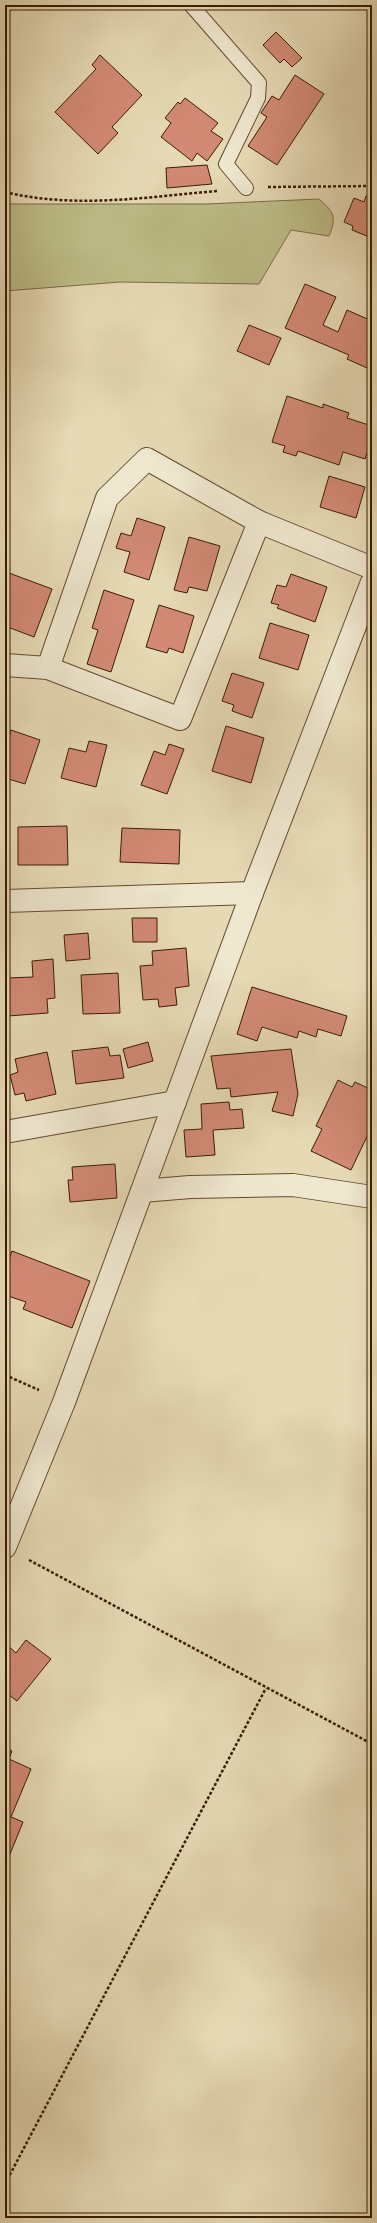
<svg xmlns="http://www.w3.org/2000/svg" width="377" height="2223" font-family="Cardo,serif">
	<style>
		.green { fill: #bdbd88; stroke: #7b6c46 }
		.building { fill: #d38a75; stroke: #391b03 }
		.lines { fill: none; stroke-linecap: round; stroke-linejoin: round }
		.lane-casing { stroke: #644b30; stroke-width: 16 }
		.street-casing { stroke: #644b30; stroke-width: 24 }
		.path { stroke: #391b03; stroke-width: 2.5; stroke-dasharray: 3 2; stroke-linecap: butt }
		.lane { stroke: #efe7cf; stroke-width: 14 }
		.street { stroke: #efe7cf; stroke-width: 22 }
	</style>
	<rect width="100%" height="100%" fill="#e6dab5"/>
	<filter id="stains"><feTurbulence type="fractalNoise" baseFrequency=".005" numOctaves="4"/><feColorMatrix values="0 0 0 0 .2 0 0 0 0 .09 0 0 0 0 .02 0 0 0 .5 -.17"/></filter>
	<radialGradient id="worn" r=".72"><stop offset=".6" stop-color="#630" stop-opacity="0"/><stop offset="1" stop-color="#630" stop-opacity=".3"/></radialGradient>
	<path class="green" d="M 319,199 C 334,212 337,217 329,236 L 291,230 L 259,284 L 120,282 L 5,291 L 5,204 L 206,204 Z"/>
	<g class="building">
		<polygon points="276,32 302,58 292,67 284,59 280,63 263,45"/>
		<polygon points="100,55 142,95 112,127 118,133 98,154 55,112 96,69 92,65"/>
		<polygon points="295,75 324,94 277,165 248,146 267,117 261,113 272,96 279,100"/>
		<polygon points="185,98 218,123 211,131 223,139 207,161 197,153 192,161 161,137 171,123 165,118 178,102 180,104"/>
		<polygon points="207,165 212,184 167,188 166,168"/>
		<polygon points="366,196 372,198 372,238 352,230 353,226 344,222 354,198 364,202"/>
		<polygon points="305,284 336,297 323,325 338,332 347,310 372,321 372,362 370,361 367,368 347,359 349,355 285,328"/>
		<polygon points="249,325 281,338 269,365 237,351"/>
		<polygon points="287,396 323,408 323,404 349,413 347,418 372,426 372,438 365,459 343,452 339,465 298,451 296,456 283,452 285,446 272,442"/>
		<polygon points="329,476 365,487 356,518 320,507"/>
		<polygon points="137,518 165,527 149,580 124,572 130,552 116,548 121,533 131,536"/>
		<polygon points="189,537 220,546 207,591 189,587 187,593 174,590"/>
		<polygon points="9,573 52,589 34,637 5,626 5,585"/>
		<polygon points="291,574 327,587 315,622 277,608 279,605 271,603 277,585 286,587"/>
		<polygon points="104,590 134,600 111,672 87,664 98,630 92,628"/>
		<polygon points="159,605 194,616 183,653 169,648 167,653 146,647"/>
		<polygon points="270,623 309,635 298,670 259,658"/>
		<polygon points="232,673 264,683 252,718 232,711 234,705 222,701"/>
		<polygon points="226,726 264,738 251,783 212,771"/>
		<polygon points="11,730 40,740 25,784 5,778 5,751"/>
		<polygon points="89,741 107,745 96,787 61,778 69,748 86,752"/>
		<polygon points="169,744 184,749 167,794 141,785 154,751 165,755"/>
		<polygon points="67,826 68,865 18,865 18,827"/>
		<polygon points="122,828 180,830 179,864 120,862"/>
		<polygon points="132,918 157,918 157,942 133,942"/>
		<polygon points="88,933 90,959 66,961 64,935"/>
		<polygon points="186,948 189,986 175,988 177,1005 159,1007 158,999 143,1000 140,966 153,965 152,951"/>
		<polygon points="53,959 55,998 47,999 48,1013 8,1016 6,978 33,977 32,961"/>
		<polygon points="118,973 120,1013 83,1014 81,975"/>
		<polygon points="252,987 347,1016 341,1036 318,1029 316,1037 299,1031 297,1038 262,1027 257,1041 237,1034"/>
		<polygon points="148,1042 153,1061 128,1068 123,1049"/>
		<polygon points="108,1047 110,1056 120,1055 124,1078 76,1084 72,1051"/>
		<polygon points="291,1049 298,1094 293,1116 272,1111 278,1092 231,1097 230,1088 217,1089 211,1056"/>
		<polygon points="47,1052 56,1094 26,1101 24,1093 15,1095 10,1075 18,1072 15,1059"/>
		<polygon points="338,1080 352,1087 355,1082 372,1090 370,1097 372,1098 372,1126 351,1170 311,1151 322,1129 316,1126"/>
		<polygon points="229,1102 230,1110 242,1109 244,1128 213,1130 215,1155 186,1157 184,1130 202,1129 201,1104"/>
		<polygon points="115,1164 117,1198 70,1202 68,1180 73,1180 72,1167"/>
		<polygon points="12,1251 90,1281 72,1328 23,1309 26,1302 5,1295 5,1257 9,1259"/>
		<polygon points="26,1640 51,1659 17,1701 5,1692 5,1643 16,1653"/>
		<polygon points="5,1748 12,1751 9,1759 31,1769 11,1817 23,1822 10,1854 5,1852"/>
	</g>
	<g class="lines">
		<defs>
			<polyline id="lane" points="191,5 259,83 258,98 226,164 246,188"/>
			<g id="street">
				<polyline points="5,665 48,668 180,719 259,522"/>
				<polyline points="48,668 107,498 147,459 259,522 372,568"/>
				<polyline points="5,901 252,893"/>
				<polyline points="5,1132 175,1102"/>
				<polyline points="142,1191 190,1187 293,1185 372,1197"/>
				<polyline points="5,1547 64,1402 252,893 372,582"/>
			</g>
		</defs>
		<use href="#lane" class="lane-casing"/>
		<use href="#street" class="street-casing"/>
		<g class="path">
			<polyline points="268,187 372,186"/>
			<path d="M 5,192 C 75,209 147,197 217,191"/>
			<polyline points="5,1375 39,1390"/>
			<polyline points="29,1560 372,1744"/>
			<polyline points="5,2184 266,1688"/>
		</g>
		<use href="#lane" class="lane"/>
		<use href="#street" class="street"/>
	</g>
	<rect width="377" height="2223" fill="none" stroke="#e6dab5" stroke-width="20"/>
	<rect x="6" y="6" width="365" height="2211" fill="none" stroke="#391b03" stroke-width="2"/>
	<rect x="10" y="10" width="357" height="2203" fill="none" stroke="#391b03"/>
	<rect width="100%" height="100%" filter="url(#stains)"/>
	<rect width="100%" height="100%" fill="url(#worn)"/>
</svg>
